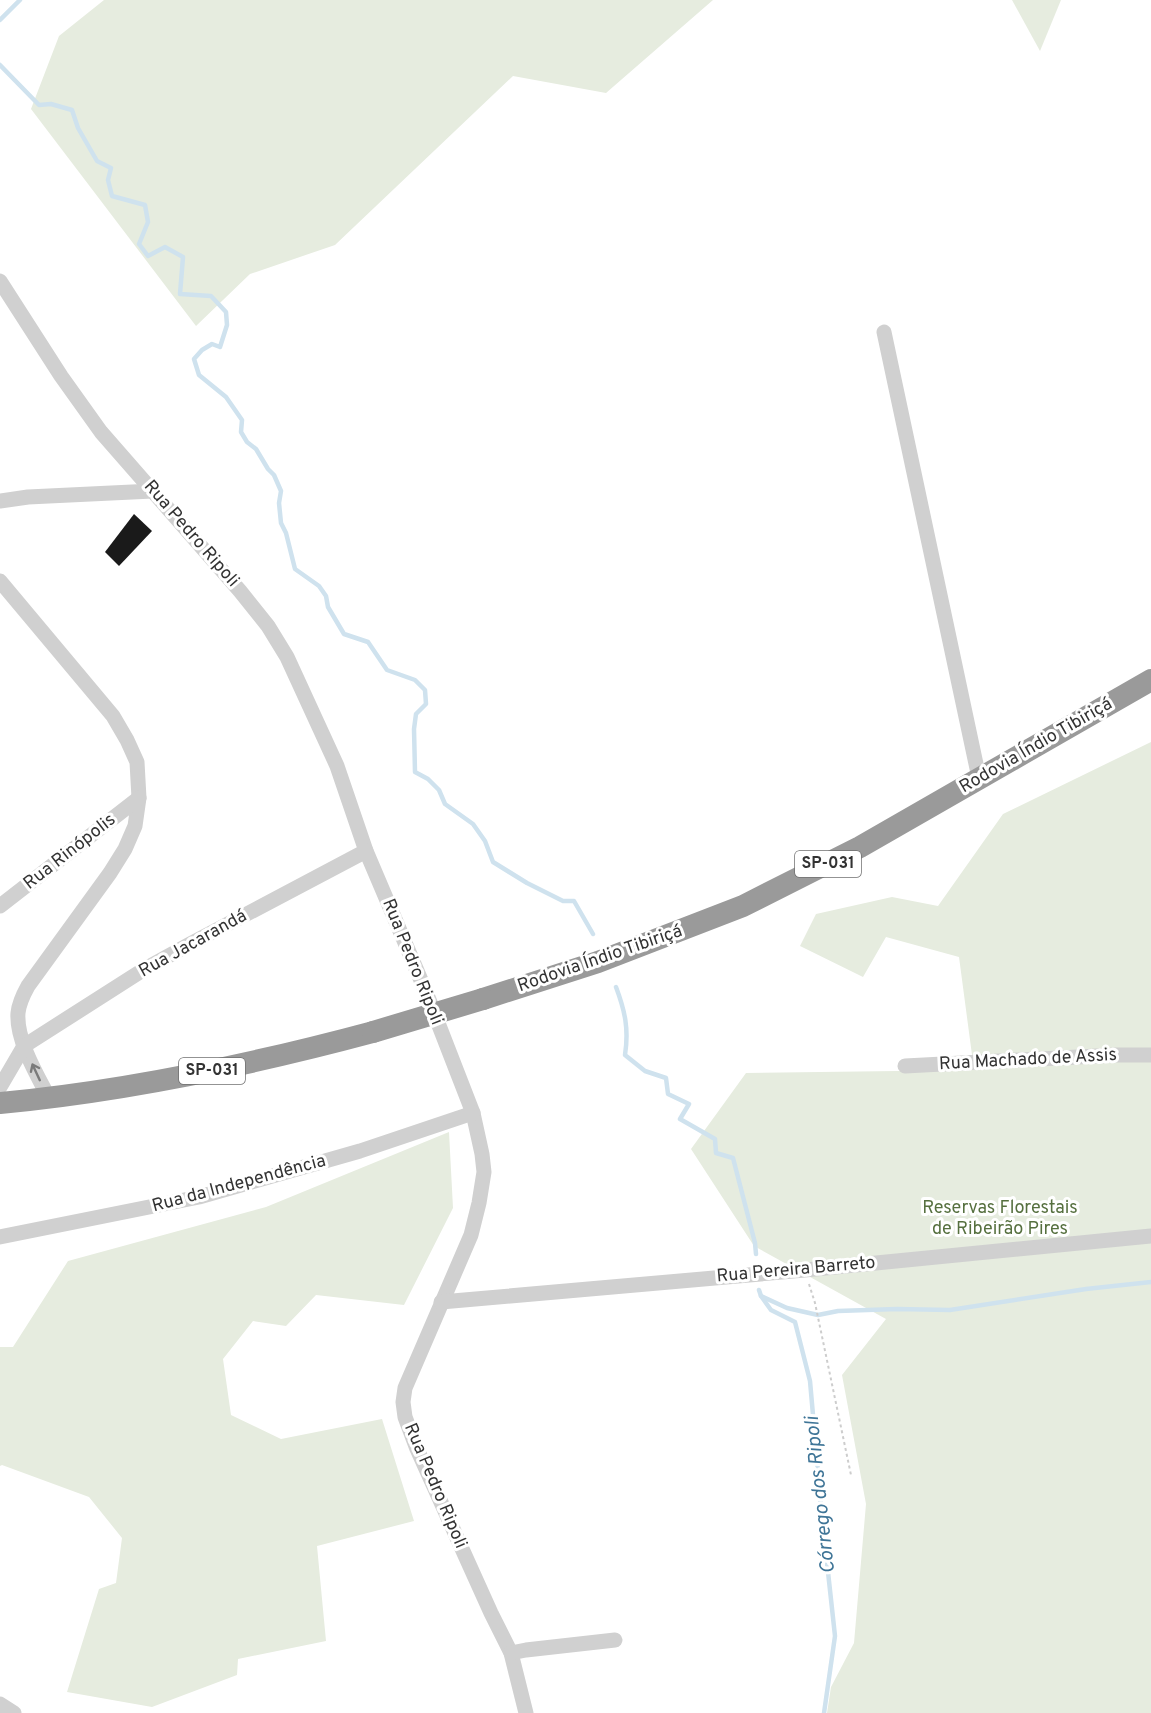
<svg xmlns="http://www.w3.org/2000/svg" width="1151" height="1713" font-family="Overpass,sans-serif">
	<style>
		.green { fill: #e6ecdf }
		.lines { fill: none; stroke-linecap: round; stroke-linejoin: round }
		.stream { stroke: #cfe2ee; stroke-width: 4.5 }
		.building { fill: #1a1a1a }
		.path { stroke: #cdcdcd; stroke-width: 2; stroke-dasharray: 3 3; stroke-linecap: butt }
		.minor { stroke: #d0d0d0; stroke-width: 15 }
		.highway { stroke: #9a9a9a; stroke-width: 22 }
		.highway-bridge { stroke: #9a9a9a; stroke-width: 22 }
		.oneway { stroke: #7a7a7a }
		.labels { text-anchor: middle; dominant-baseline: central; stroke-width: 6; stroke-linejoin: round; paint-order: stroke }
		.shield { fill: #fff; stroke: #707070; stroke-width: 1.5 }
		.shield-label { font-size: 16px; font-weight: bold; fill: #333 }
		.street-label { font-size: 18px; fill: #333; stroke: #fff }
		.park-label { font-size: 18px; fill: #56703f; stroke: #fff }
		.water-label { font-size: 20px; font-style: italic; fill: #3f7597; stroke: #fff }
	</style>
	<rect width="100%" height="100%" fill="#fff"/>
	<g class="green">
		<polygon points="104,0 713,0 606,93 513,76 335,245 250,274 196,326 31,109 59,36"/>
		<polygon points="1012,0 1061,0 1040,51"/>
		<polygon points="1151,742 1151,1713 827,1713 831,1687 854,1643 866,1504 842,1375 886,1319 754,1246 691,1149 746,1073 974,1070 959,957 886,937 863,977 800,946 816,914 892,897 938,906 1003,814"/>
		<polygon points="449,1132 453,1208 404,1305 316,1295 286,1326 253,1321 223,1359 231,1415 281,1439 382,1419 414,1521 317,1546 326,1641 238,1659 237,1675 152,1707 67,1692 99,1589 116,1583 122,1538 89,1497 2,1465 0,1466 0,1347 13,1347 68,1261 266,1207"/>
	</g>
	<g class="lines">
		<g class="stream">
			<polyline points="0,20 20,0"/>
			<polyline points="0,65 39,105 51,104 72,110 78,128 97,161 111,168 108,180 112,196 145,205 148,222 139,244 148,256 165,247 183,257 180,294 211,296 226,312 227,325 220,347 212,344 202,350 194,359 199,375 226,397 242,420 241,432 247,442 256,449 268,469 274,475 281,491 279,503 281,523 286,533 295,569 319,586 326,596 328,607 344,634 368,642 387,670 415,680 425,690 426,704 416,714 414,729 415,772 428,779 439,790 445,804 473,824 485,841 493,862 527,883 563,901 574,901 593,934"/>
			<path d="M 616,987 C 625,1011 629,1029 625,1055 L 645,1071 L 666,1078 L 668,1094 L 689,1104 L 680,1119 L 715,1139 L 716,1153 L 733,1158 L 755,1243 L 756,1254"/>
			<polyline points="759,1290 761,1296 787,1308 818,1315 838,1311 897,1309 950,1310 1086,1289 1151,1282"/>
			<polyline points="761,1296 771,1310 795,1322 810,1381 822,1517 835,1636 824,1713"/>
		</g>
	</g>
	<polygon class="building" points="134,514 152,531 119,566 105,552"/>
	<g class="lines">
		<polyline class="path" points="809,1284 815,1303 851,1475"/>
		<g class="minor">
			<polyline points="0,281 61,376 101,432 240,591 268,626 287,657 337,766 366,851 426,992 473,1113 482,1154 484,1172 479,1203 471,1235 405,1388 403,1402 405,1417 417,1449 491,1613 511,1653 526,1713"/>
			<polyline points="884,332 979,778"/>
			<polyline points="0,501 28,497 153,491"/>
			<path d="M 0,581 L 113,716 L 127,740 L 137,762 L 139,798 L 135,826 L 125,849 L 110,873 L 28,986 C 23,995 19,1003 18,1013 C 16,1040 37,1075 49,1098"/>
			<polyline points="0,906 139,798"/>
			<polyline points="905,1066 1116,1055 1151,1055"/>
			<polyline points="0,1087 24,1046 143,970 190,944 366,851"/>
			<polyline points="0,1237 199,1197 360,1151 473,1113"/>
			<polyline points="441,1302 805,1270 1151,1236"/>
			<polyline points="511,1653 526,1650 615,1640"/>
			<polyline points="0,1704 14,1713"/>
		</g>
		<g class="highway">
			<polyline points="483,999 598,962 743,906 860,847 1151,680"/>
			<path d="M 0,1103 C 127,1091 250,1065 373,1032"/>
		</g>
		<polyline class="highway-bridge" points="373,1032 483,999"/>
	</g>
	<defs><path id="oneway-shaft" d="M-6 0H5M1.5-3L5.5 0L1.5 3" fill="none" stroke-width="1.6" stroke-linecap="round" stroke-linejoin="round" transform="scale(1.5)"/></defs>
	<use class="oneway" href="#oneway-shaft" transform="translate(36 1072) rotate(-115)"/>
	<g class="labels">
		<g class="shield">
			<rect x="795" y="851" width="66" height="26" rx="4.5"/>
			<rect x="179" y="1058" width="66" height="26" rx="4.5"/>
		</g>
		<g class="shield-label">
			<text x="828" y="864">SP-031</text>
			<text x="212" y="1071">SP-031</text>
		</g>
		<g class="street-label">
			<text transform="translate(191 534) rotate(49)">Rua Pedro Ripoli</text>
			<text transform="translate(1036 746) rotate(-30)">Rodovia Índio Tibiriçá</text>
			<text transform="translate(70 852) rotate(-38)">Rua Rinópolis</text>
			<text transform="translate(193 944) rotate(-29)">Rua Jacarandá</text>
			<text transform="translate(600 959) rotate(-19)">Rodovia Índio Tibiriçá</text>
			<text transform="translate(412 962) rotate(68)">Rua Pedro Ripoli</text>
			<text transform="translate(1028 1060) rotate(-3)">Rua Machado de Assis</text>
			<text transform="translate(239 1184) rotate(-15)">Rua da Independência</text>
			<text transform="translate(796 1270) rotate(-5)">Rua Pereira Barreto</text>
			<text transform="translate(435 1486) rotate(67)">Rua Pedro Ripoli</text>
		</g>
		<g class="park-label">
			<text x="1000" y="1208">Reservas Florestais<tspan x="1000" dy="21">de Ribeirão Pires</tspan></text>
		</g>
		<g class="water-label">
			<text transform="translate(821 1495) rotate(-96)">Córrego dos Ripoli</text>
		</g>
	</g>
</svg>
